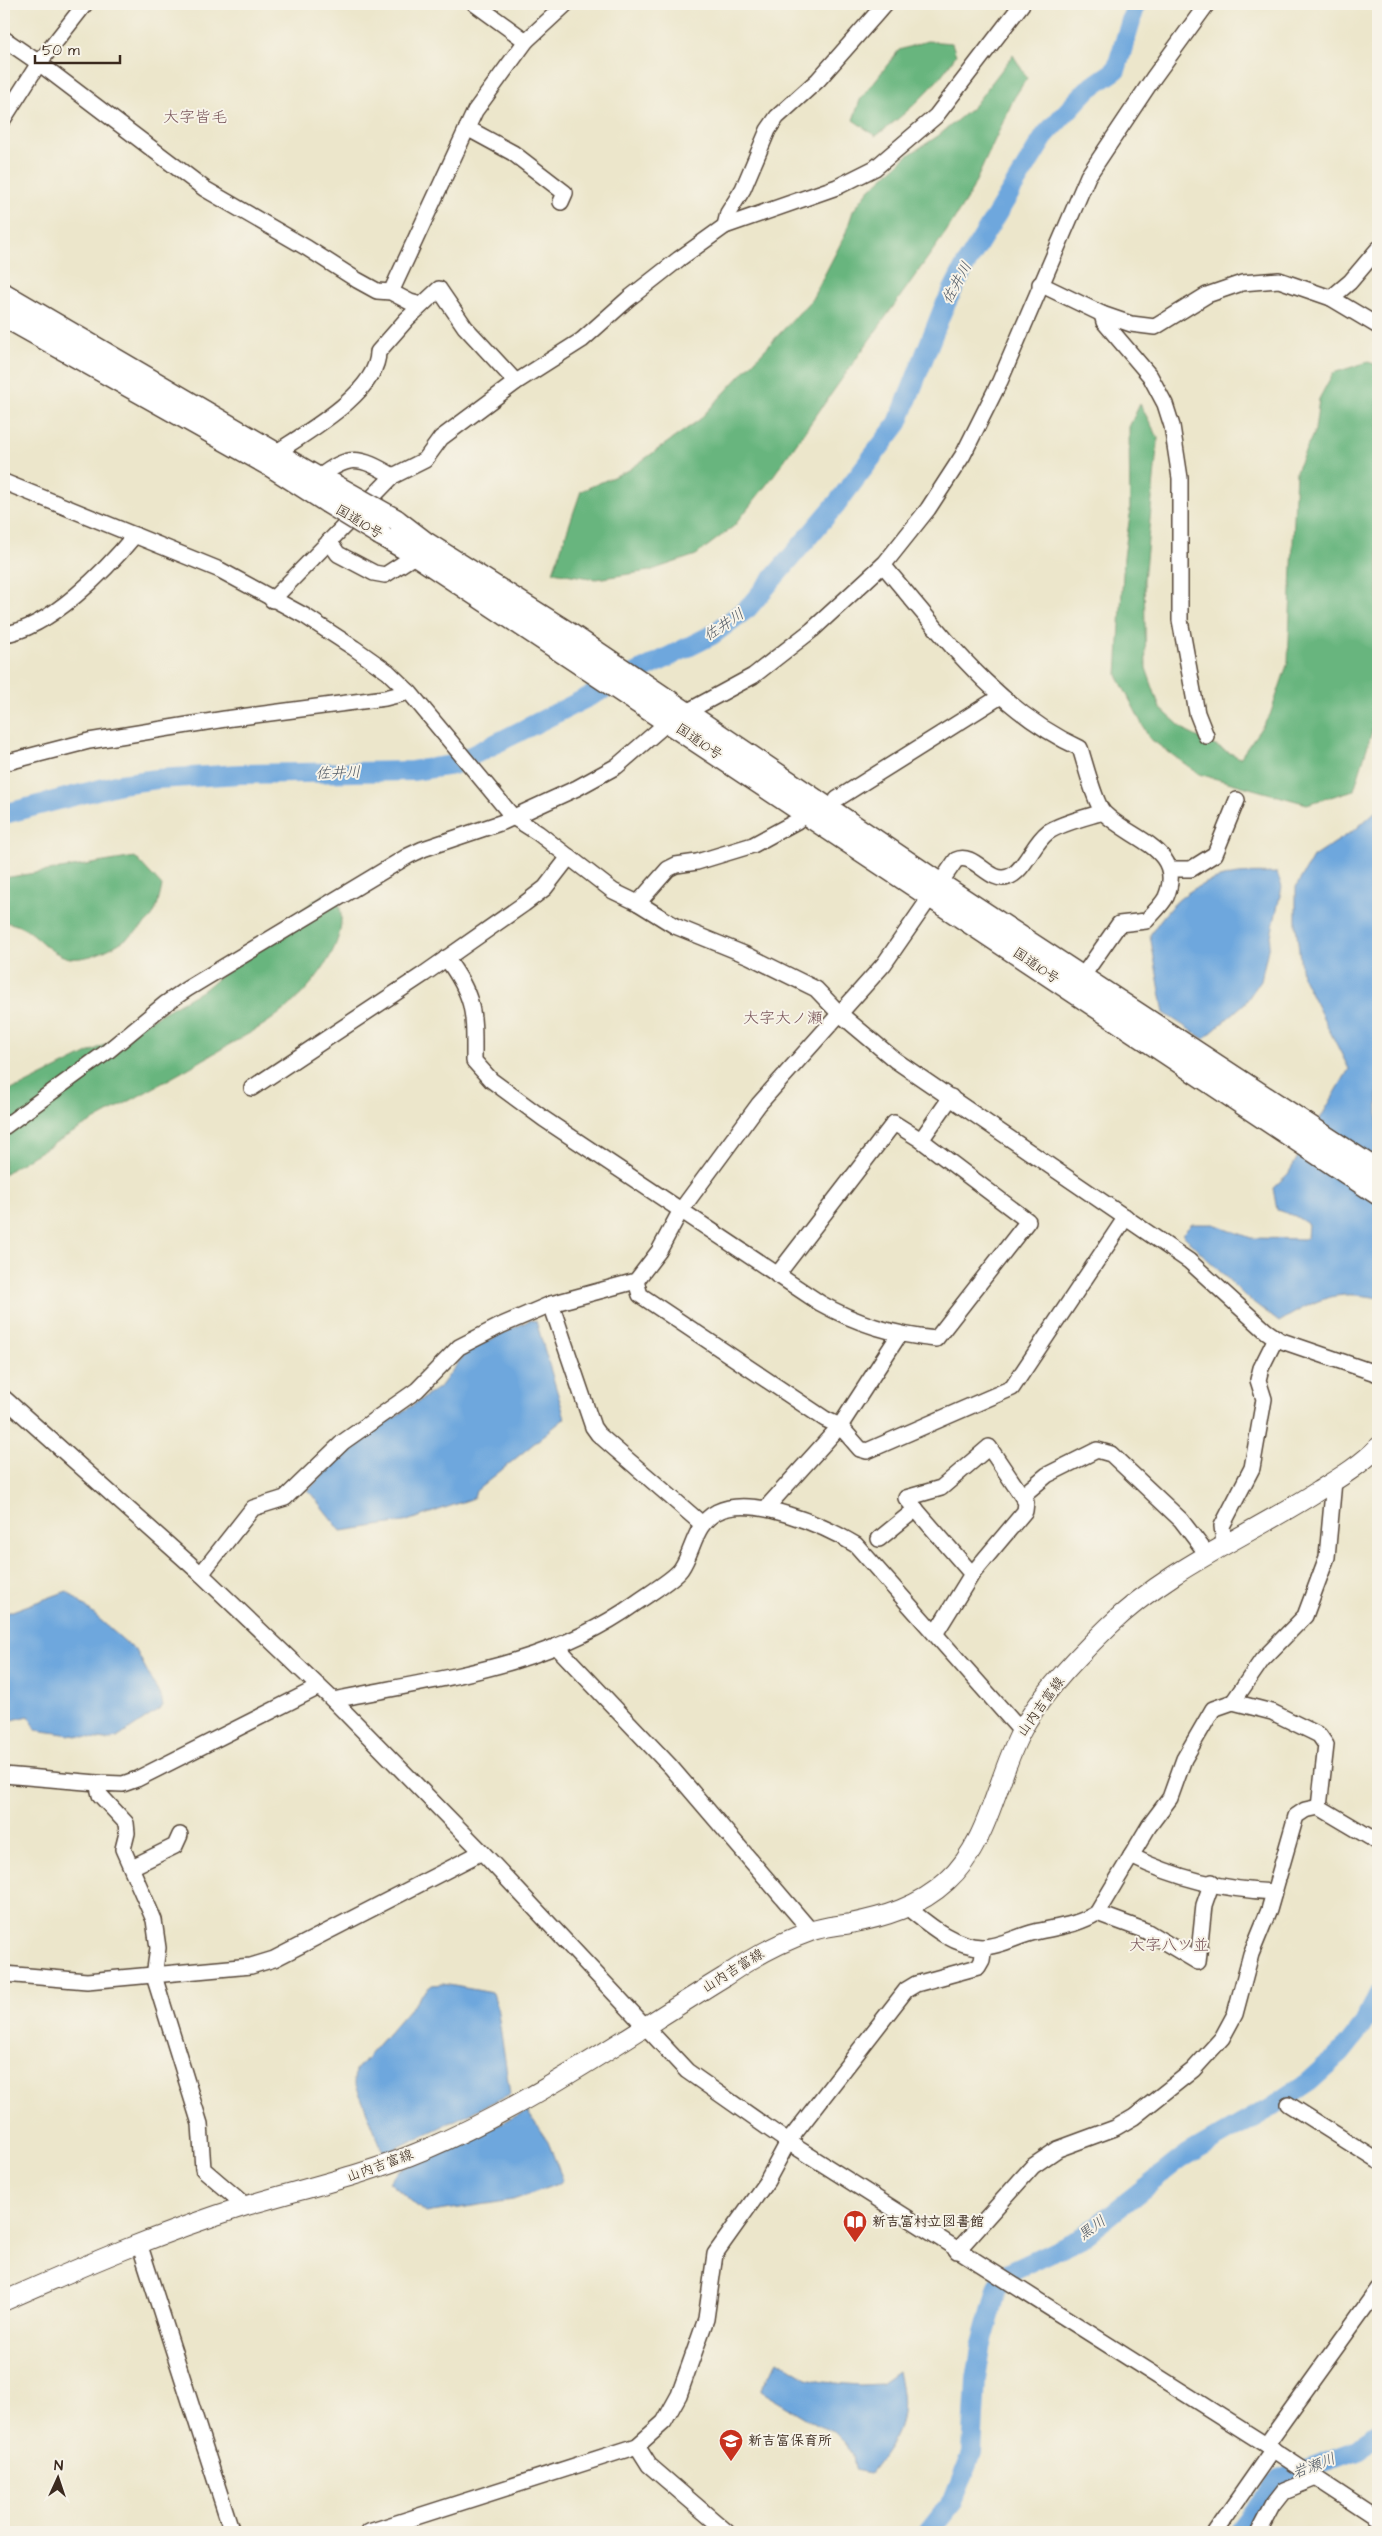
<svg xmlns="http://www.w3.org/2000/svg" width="1382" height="2536" font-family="'Architects Daughter','Klee One',sans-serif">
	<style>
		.forest { fill: #68b57e; stroke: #52704e }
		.water { fill: #6ea7dd; stroke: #54687e }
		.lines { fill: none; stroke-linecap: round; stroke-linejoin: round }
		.river { stroke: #6ea7dd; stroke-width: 20 }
		.minor-casing { stroke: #564638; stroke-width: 18 }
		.major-casing { stroke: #564638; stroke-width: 21 }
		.highway-casing { stroke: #564638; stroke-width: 24 }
		.minor { stroke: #fff; stroke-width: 15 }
		.major { stroke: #fff; stroke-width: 19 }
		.highway { stroke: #fff; stroke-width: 21 }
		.highway-bridge-casing { stroke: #564638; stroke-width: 24; stroke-linecap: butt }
		.highway-bridge { stroke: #fff; stroke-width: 21 }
		.labels { text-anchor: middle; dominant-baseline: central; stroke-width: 4; stroke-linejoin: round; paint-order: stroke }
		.street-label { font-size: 14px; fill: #3b2a1e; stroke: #f7f3e8 }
		.poi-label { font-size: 14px; font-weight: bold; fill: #3b2a1e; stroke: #f7f3e8; text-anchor: start }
		.water-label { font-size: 15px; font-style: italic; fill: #4d5661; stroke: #f7f3e8 }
		.quarter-label { font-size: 16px; fill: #775358; stroke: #f7f3e8 }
	</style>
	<rect width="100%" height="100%" fill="#f7f3e8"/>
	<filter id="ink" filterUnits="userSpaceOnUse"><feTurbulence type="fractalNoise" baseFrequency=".02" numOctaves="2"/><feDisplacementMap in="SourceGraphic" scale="10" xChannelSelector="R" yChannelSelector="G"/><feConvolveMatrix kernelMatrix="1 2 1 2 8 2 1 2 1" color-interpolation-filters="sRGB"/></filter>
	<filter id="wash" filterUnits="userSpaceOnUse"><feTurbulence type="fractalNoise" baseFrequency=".0096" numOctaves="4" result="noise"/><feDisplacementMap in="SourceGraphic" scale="20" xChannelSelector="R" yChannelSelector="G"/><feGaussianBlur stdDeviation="1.12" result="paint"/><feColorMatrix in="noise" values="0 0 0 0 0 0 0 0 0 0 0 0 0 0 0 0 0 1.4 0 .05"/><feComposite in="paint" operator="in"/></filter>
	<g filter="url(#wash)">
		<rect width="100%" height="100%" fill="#ece6cb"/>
		<g class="forest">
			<path d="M 927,41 L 952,43 L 956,55 C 935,88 907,113 876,136 L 853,120 L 860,100 L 899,50 Z"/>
			<polygon points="1013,55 1027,78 1014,98 970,194 946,232 771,479 734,526 696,555 649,571 596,579 553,572 581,491 629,470 699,420 812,299 845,235 853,211 869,190 907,156 938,136 973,107"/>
			<polygon points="1368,362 1378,365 1378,712 1354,790 1307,804 1199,774 1149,738 1117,675 1124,557 1130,515 1129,427 1140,404 1158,438 1144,580 1146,668 1160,708 1187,732 1240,758 1270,715 1288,662 1296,471 1315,430 1319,399 1333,373"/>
			<path d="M 135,857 L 162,886 C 160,895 157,911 151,918 C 134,937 88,967 63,956 C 39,947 34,926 4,922 L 4,878 Z"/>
			<path d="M 324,894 L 335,895 C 358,935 311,990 280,1013 C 262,1028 238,1039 218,1051 C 148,1093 73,1129 4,1174 L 4,1091 L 20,1087 L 118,1038 L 205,989 L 292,917 Z"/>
		</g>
		<g class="water">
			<path d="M 1378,809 L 1378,1298 C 1334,1289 1316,1300 1279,1322 L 1244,1295 L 1182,1234 L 1192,1224 L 1214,1224 L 1251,1238 L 1307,1239 L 1308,1224 L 1295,1216 L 1277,1210 L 1273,1188 L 1288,1174 L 1349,1069 L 1302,976 L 1296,926 L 1296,887 L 1313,857 L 1356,829 Z"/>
			<path d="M 1277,873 L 1282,887 L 1261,980 L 1245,1003 L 1204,1039 L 1164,1013 L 1150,935 C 1171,903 1188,886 1227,876 C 1242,872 1261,874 1277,873 Z"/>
			<polygon points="530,1320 536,1321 565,1418 476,1491 474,1498 404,1522 341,1531 308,1490 347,1450 441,1386 466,1352"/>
			<polygon points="67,1591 137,1652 162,1700 163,1707 117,1738 105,1740 36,1730 29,1716 4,1722 4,1614"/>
			<polygon points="443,1984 493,1993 497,2006 510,2094 384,2154 354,2080 355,2071 425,1991 432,1985"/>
			<polygon points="527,2111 548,2142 563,2180 558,2184 513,2200 425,2213 389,2182 399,2170"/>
			<path d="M 778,2360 L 807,2378 L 824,2382 L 860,2385 L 881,2384 L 898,2372 C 910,2419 898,2436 870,2473 L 854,2470 L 852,2457 L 846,2444 L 834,2432 L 819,2426 L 760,2391 Z"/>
		</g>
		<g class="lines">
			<g class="river">
				<polyline points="4,814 120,784 157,779 241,774 412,771 453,765 712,635 748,608 838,502 898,423 943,309 965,266 1046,134 1087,90 1116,70 1136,4"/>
				<polyline points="928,2532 953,2501 972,2453 976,2380 981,2348 998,2286 1009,2272 1081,2238 1181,2159 1270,2108 1309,2082 1341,2053 1364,2024 1378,1995"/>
				<polyline points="1238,2532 1279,2479 1360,2449 1378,2431"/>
			</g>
		</g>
	</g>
	<g filter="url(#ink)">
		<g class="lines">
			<defs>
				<g id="minor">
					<polyline points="475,4 526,41"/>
					<polyline points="4,39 39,63 205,189 307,248 357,280 377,291 391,292 410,302 421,305"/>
					<polyline points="4,118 39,63 85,4"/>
					<polyline points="467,128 513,153 565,193 561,202"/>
					<polyline points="725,226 728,213 743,189 768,130 777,117 818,80 885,4"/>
					<polyline points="1040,284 1102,314 1131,324 1155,327 1207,295 1242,283 1279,280 1331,298 1350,282 1378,249"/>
					<polyline points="391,292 475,111 526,41 566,4"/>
					<polyline points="1331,298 1378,326"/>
					<polyline points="1102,314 1104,322 1150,376 1165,404 1172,426 1180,478 1180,620 1197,713 1206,736"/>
					<path d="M 277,452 C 307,432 378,392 378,352 L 407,319 L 439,289 L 465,327 L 516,382"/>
					<path d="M 318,478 C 349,454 359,456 393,476"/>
					<polyline points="4,482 220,570 305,616 354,648 388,672 411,694 513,817 538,833 613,891 638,903 675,926 749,956 816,989 839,1013 895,1060 1189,1261 1266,1331 1279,1340 1378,1374"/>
					<polyline points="329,541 338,554 374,573 385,575 416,555"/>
					<path d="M 883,565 C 940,632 997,711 1080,748 C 1085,763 1095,804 1104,813 C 1131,840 1186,849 1166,897 C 1162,905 1152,914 1146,921 L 1119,924 L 1082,977"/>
					<polyline points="272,600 393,476 425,460 441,438 516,382 582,340 628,299 679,259 725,226 837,187 875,168 936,116 1022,4"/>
					<path d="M 4,634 C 49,629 107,569 135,535"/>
					<polyline points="4,763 89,741 225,719 385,698 409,692"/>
					<polyline points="837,799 1001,696"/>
					<polyline points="1170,869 1191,869 1215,854 1237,800"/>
					<polyline points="638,903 668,869 676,865 697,862 753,845 797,821"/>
					<path d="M 446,958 C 476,998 474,1014 474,1061 L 491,1080 L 544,1119 L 820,1303 C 857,1324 894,1335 936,1339 L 1028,1221 L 921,1140 L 951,1097"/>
					<polyline points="252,1088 424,974 524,904 545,888 569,857"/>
					<polyline points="4,1127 108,1051 165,1004 187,989 408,856 423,849 503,822 577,788 617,766 668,722 753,676 812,630 885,563 928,509 963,455 1000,381 1088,176 1154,77 1207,4"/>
					<polyline points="777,1275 894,1123 921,1140"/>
					<polyline points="636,1281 640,1295 825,1419 840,1426 860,1449 867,1451 1012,1388 1126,1217"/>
					<polyline points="551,1304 593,1427 598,1434 702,1524"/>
					<polyline points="4,1398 201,1574 333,1700 482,1852 687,2071 788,2142 1266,2445 1378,2519"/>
					<polyline points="1022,1496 1047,1475 1097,1450 1111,1454 1181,1520 1207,1554"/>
					<polyline points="766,1508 840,1426 899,1335"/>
					<polyline points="879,1539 916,1509"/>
					<polyline points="1224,1544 1222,1526 1252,1468 1264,1399 1258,1380 1261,1368 1276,1338"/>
					<path d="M 201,1574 L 253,1508 L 285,1498 L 343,1442 L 417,1390 L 459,1347 L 502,1325 L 551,1304 L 636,1281 L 659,1251 L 681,1210 L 759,1104 L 884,964 L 956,860 C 974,851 989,884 1008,877 C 1024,872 1033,843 1048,832 C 1061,823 1087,817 1103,812"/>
					<polyline points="935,1634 972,1574 1025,1511 1026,1502 989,1447 941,1488 906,1498 972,1574"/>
					<polyline points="557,1647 670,1766 811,1931"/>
					<path d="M 333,1700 C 439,1678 546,1668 636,1603 C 648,1594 673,1580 681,1569 C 694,1550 694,1524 717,1512 C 752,1494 825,1526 856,1545 L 1021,1731"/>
					<polyline points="1233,1702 1262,1660 1305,1616 1327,1557 1334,1481"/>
					<polyline points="4,1775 97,1783"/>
					<path d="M 1131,1856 C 1175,1878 1226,1890 1275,1892"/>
					<polyline points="132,1867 175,1846 180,1835"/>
					<path d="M 908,1908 C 928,1924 954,1947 982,1947 C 999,1947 1018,1936 1035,1932 C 1057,1927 1078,1925 1097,1913 L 1149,1826 L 1170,1798 L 1184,1759 L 1213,1709 L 1233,1702 L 1272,1712 L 1319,1735 L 1326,1745 L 1319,1807 L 1378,1842"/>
					<polyline points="1097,1913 1146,1931 1198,1962 1204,1905 1212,1882"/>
					<polyline points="4,1974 87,1981 251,1966 274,1959 482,1852"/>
					<polyline points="1288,2104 1378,2161"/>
					<polyline points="246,2206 203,2169 200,2124 154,1976 158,1948 154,1920 123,1849 127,1833 126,1823 100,1795 97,1783 123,1784 137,1779 319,1687"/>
					<polyline points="139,2243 232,2532"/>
					<polyline points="957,2251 1033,2166 1058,2149 1115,2128 1134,2117 1193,2070 1222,2038 1235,2014 1251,1954 1269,1910 1296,1816 1305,1810 1319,1807"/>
					<polyline points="1266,2445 1378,2289"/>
					<polyline points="637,2446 649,2465 727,2532"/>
					<polyline points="369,2532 637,2446 664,2422 679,2395 706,2319 715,2254 767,2181 788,2142 906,1990 916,1984 978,1967 982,1960 984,1947"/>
					<polyline points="1215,2532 1273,2449"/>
					<polyline points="1259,2532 1273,2505 1284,2491 1316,2478"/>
				</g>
				<path id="major" d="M 4,2301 C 83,2266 162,2232 245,2206 C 305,2188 365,2175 424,2150 C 530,2105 626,2037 724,1977 C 751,1958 778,1943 809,1932 C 821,1927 835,1926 848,1924 C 884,1917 919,1907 947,1881 C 989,1843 996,1780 1021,1732 C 1038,1698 1080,1654 1108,1627 C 1168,1568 1248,1536 1318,1491 C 1339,1478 1361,1465 1378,1447"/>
				<g id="highway">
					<polyline points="4,294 318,478 334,485"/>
					<polyline points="4,316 269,465 327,502"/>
					<polyline points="396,520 426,543 570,634 940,884 1378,1171"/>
					<polyline points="381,535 416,555 1378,1194"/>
				</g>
			</defs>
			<use href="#minor" class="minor-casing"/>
			<use href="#major" class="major-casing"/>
			<use href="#highway" class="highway-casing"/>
			<use href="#minor" class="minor"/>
			<use href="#major" class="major"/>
			<use href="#highway" class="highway"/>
			<defs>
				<g id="highway-bridge">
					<polyline points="334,485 396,520"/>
					<polyline points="327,502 381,535"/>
				</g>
			</defs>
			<use href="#highway-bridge" class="highway-bridge-casing"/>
			<use href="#highway-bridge" class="highway-bridge"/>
		</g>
	</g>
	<defs>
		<symbol id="library-pin" viewBox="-11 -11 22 30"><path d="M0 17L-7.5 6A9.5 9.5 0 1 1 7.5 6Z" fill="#c8321e" stroke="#f7f3e8"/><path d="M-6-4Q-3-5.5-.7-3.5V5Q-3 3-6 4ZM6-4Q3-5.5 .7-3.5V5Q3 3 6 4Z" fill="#fff"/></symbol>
		<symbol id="school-pin" viewBox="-11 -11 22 30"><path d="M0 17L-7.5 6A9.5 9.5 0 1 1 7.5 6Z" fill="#c8321e" stroke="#f7f3e8"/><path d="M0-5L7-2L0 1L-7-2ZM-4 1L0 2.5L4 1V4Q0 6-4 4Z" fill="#fff"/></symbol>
	</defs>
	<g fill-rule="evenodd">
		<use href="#library-pin" x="841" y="2208" width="28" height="38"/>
		<use href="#school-pin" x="717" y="2427" width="28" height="38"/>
	</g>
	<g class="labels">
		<g class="street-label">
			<text transform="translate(359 522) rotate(31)">国道10号</text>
			<text transform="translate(699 742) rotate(34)">国道10号</text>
			<text transform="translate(1036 966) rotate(34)">国道10号</text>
			<text transform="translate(1041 1707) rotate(-54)">山内吉富線</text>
			<text transform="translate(733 1971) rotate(-32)">山内吉富線</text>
			<text transform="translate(380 2166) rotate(-20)">山内吉富線</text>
		</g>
		<g class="poi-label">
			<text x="872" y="2222">新吉富村立図書館</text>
			<text x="748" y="2441">新吉富保育所</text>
		</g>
		<g class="water-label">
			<text transform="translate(957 283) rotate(-61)">佐井川</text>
			<text transform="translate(724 625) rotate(-34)">佐井川</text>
			<text transform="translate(338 773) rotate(-2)">佐井川</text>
			<text transform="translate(1092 2228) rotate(-36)">黒川</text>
			<text transform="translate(1314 2466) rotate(-21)">岩瀬川</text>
		</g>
		<g class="quarter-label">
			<text x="195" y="117">大字皆毛</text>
			<text x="783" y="1018">大字大ノ瀬</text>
			<text x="1169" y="1945">大字八ツ並</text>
		</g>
	</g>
	<rect width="1382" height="2536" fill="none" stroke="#f7f3e8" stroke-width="20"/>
	<g transform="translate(58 2478) rotate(3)" stroke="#f7f3e8" stroke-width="4" paint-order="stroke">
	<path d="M0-4L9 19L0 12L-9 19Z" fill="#3b2a1e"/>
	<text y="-8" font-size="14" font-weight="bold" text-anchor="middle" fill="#3b2a1e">N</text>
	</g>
	<path d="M35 55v8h85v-8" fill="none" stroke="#3b2a1e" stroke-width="2.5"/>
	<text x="42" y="55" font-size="15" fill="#3b2a1e" stroke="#f7f3e8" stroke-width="4" paint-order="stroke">50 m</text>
</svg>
